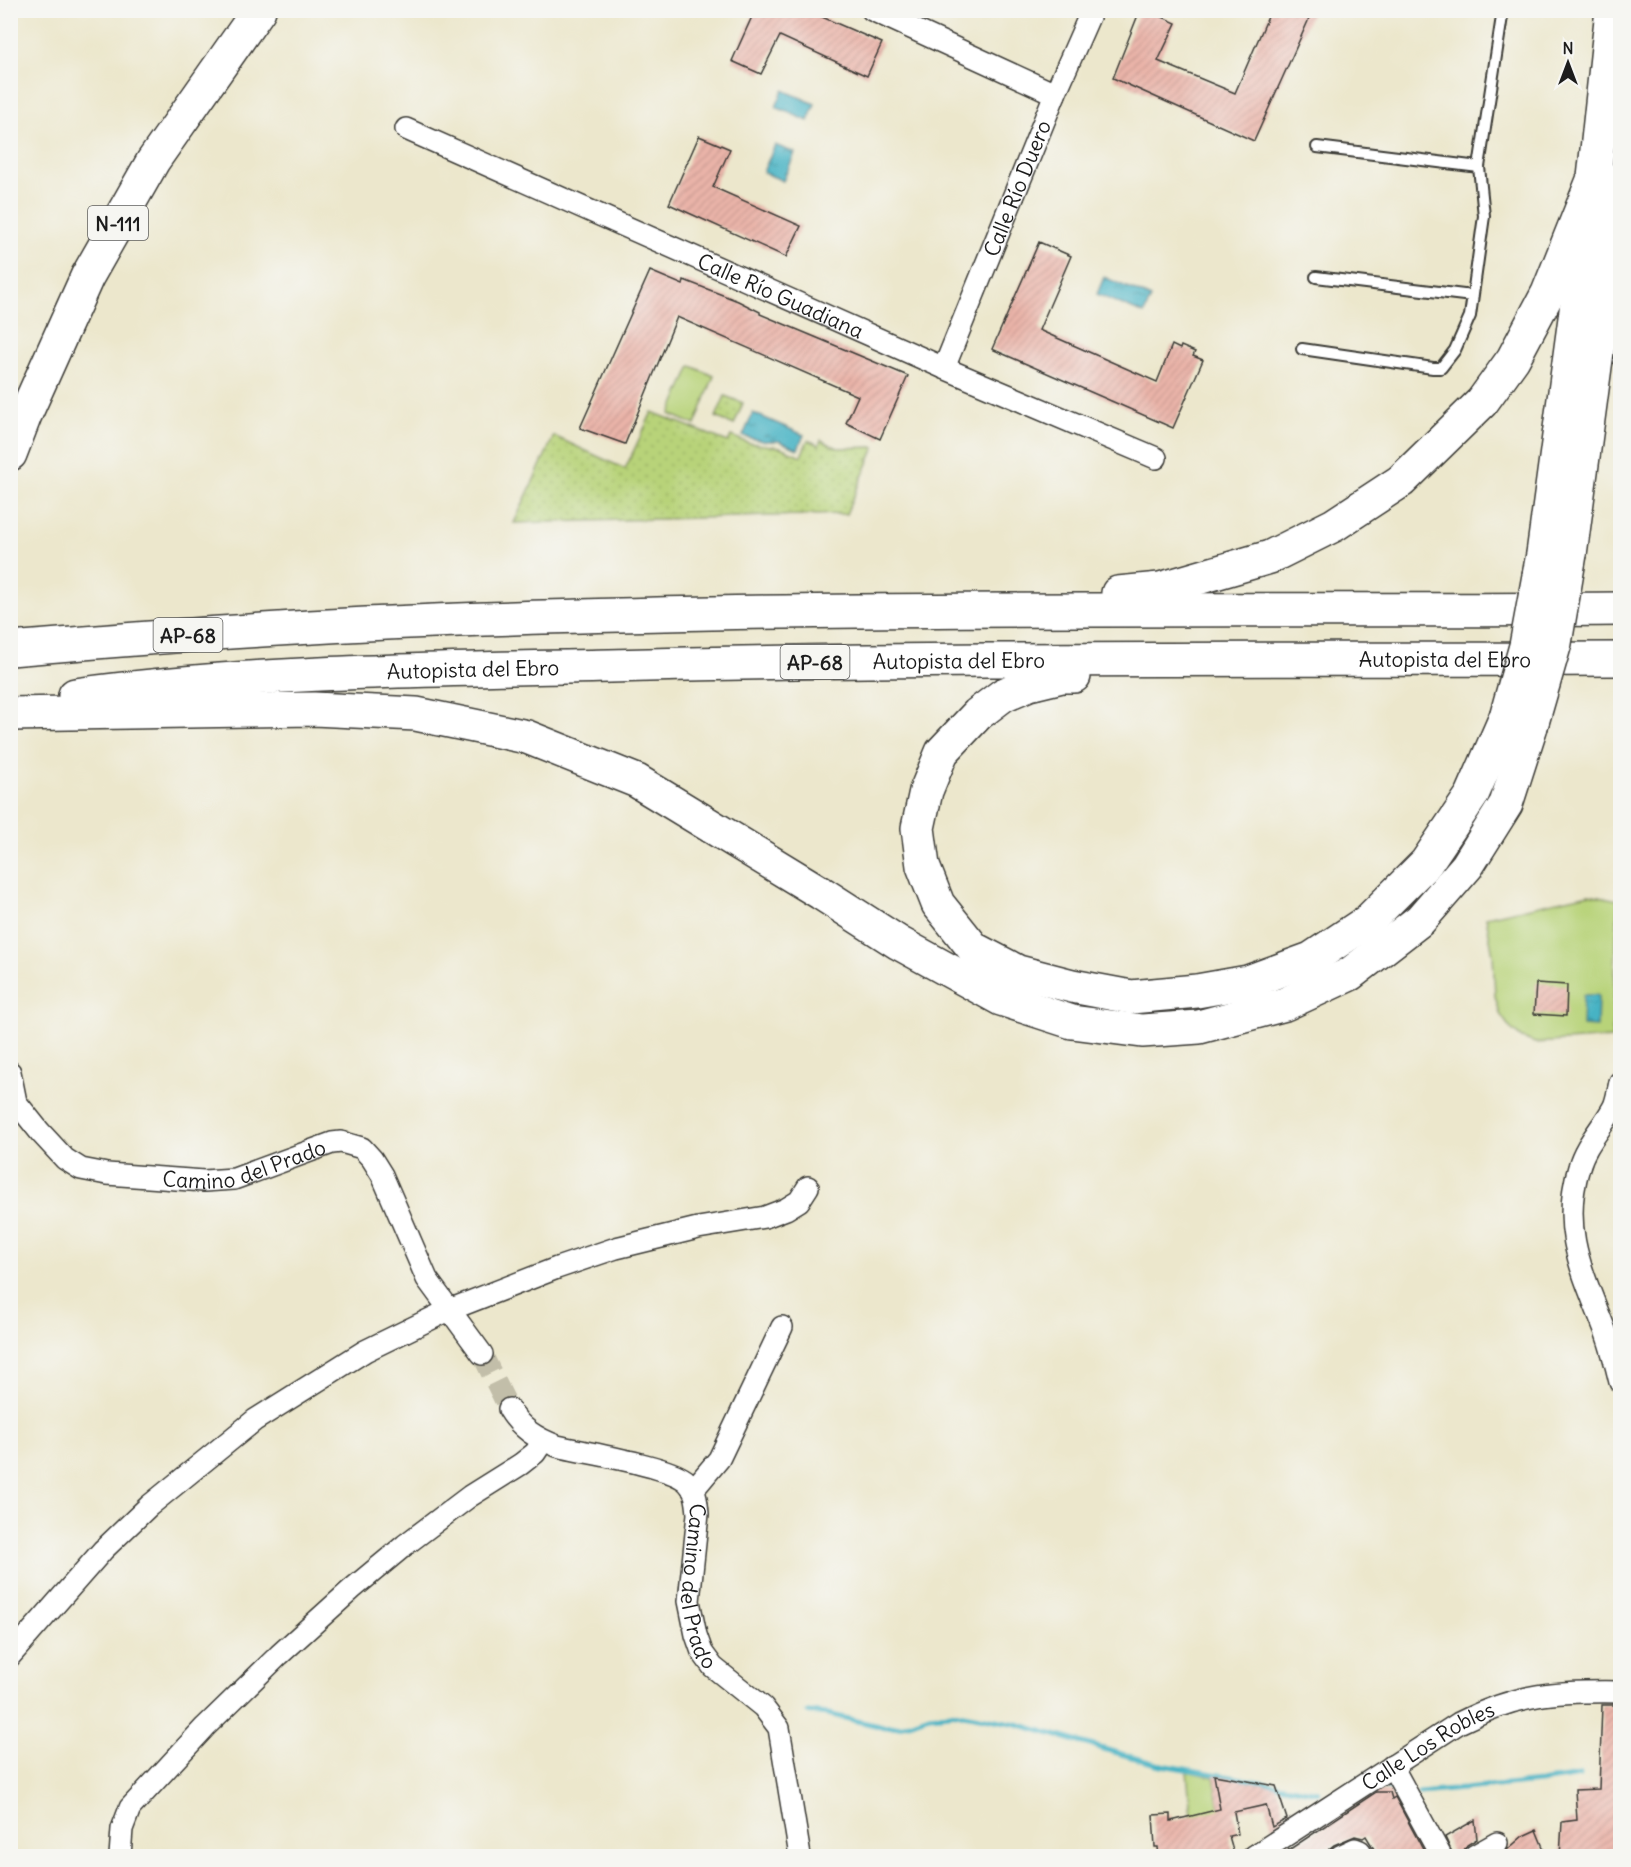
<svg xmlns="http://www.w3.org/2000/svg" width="1631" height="1867" font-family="Delius,sans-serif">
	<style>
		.green { fill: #b8d379; stroke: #6a784a; stroke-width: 1.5 }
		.park { fill: url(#park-dots); stroke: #6a784a; stroke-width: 1.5 }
		.water { fill: url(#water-ripples); stroke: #326870; stroke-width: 1.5 }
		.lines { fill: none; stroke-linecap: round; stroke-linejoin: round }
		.stream { stroke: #47b3c4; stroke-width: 5 }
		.building { fill: url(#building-hatch) }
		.street-tunnel { stroke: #c2bea9; stroke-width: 21; stroke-dasharray: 21 10; stroke-linecap: butt }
		.lane-casing { stroke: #3b3a36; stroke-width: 14 }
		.street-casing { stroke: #3b3a36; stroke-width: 24 }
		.highway-casing { stroke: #3b3a36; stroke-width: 36 }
		.lane { stroke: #fff; stroke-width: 10 }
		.street { stroke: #fff; stroke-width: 21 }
		.highway { stroke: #fff; stroke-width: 33 }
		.highway-bridge-casing { stroke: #3b3a36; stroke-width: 36; stroke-linecap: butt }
		.highway-bridge { stroke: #fff; stroke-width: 33 }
		.labels { text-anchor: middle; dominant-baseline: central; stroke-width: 4.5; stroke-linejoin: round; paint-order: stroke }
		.shield { fill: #f6f6f2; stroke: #5d5d5c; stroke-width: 1.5 }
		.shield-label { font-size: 20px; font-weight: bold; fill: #1c1c1c }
		.street-label { font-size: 21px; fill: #1c1c1c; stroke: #f6f6f2 }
	</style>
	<defs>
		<pattern id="park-dots" width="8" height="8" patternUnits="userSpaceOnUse" patternTransform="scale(1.5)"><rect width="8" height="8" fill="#b8d379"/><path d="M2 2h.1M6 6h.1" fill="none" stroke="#9eb568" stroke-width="1.8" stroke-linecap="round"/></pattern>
		<pattern id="water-ripples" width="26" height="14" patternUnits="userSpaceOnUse" patternTransform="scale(1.5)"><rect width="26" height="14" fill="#47b3c4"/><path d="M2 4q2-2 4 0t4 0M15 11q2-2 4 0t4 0" fill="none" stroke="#3a919e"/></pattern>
		<pattern id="building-hatch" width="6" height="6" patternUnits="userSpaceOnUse" patternTransform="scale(1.5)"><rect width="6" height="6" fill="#eab4a9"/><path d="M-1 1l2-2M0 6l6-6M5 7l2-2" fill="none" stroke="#c89a91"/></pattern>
	</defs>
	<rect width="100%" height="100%" fill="#f6f6f2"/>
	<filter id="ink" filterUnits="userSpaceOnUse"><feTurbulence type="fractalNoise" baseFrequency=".0167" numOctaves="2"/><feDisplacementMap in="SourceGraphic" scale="12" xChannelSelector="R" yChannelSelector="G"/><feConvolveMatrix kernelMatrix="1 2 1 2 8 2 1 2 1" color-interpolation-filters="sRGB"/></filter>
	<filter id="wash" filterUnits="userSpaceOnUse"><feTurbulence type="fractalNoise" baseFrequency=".008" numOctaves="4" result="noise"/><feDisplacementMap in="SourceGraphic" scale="24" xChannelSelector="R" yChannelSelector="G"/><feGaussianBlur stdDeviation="1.35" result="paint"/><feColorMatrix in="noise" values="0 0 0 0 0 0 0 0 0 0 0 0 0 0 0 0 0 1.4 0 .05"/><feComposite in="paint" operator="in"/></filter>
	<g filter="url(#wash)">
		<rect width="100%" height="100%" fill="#ece7cc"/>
		<g class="green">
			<polygon points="691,366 714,376 695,425 670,414"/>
			<polygon points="1589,894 1618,900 1612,1038 1535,1043 1522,1038 1510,1028 1500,1014 1495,996 1493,955 1486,917"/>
			<polygon points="1187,1771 1214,1777 1222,1819 1191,1816"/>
		</g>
		<g class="park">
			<polygon points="725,396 743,403 734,425 716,417"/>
			<polygon points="652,412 728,442 731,436 749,443 780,447 801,456 808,440 819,445 821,440 838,448 875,447 846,514 514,523 554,436 625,469"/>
		</g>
		<g class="water">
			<polygon points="783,90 815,104 808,121 776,107"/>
			<polygon points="775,145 795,153 783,181 763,172"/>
			<polygon points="1104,277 1151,298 1144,314 1097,294"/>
			<polygon points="753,413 804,435 798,449 779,441 762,441 743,436"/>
			<polygon points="1583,995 1598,995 1597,1027 1582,1026"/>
		</g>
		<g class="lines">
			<g class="stream">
				<polyline points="808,1712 828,1714 883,1727 901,1726 929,1716 958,1713 1017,1724 1156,1764 1318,1792"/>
				<polyline points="1380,1786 1397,1790"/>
				<polyline points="1419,1793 1540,1782 1580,1776"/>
			</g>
		</g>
		<g id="blocks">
			<g class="building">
				<polygon points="755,10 806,10 882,43 867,76 780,36 761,74 732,61"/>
				<polygon points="1140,10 1147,10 1176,23 1158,61 1235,93 1271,10 1313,10 1254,141 1113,78"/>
				<polygon points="699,136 730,149 713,187 801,226 786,257 669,204"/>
				<polygon points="1039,242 1071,256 1039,330 1157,382 1172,345 1180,349 1181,346 1195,352 1193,356 1203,360 1173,428 992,349"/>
				<polygon points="650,271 683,285 684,280 738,301 760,312 760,314 908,376 880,439 846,423 858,396 677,317 625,444 580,428"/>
				<polygon points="1536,983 1567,985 1566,1016 1534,1014"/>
				<polygon points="1602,1705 1620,1705 1620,1857 1560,1857 1562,1822 1577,1820 1575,1790 1599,1789"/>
				<polygon points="1214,1775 1276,1786 1287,1819 1272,1827 1266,1805 1234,1812 1238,1834 1229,1836 1235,1857 1159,1857 1158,1847 1155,1847 1153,1815 1171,1814 1171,1821 1220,1809"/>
				<polygon points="1376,1792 1390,1792 1392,1799 1395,1797 1427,1857 1376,1857 1374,1849 1366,1836 1363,1838 1355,1836 1334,1845 1329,1849 1328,1857 1278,1857"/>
				<polygon points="1475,1820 1477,1839 1467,1845 1462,1854 1454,1857 1445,1837"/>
				<polygon points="1536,1830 1547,1857 1499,1857 1523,1836"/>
			</g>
		</g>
	</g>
	<g filter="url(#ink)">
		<use href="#blocks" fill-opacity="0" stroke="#3b3a36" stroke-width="1.5"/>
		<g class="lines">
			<polyline class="street-tunnel" points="482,1354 509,1409"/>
			<defs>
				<g id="lane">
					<polyline points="1317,147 1479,167"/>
					<polyline points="1316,277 1472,296"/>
					<polyline points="1302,349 1433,368 1441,368 1455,350 1470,316 1484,216 1479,167 1503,10"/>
				</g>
				<g id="street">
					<polyline points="872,10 1055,94"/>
					<path id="s1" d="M 406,129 L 944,368 L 1156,458"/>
					<path id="s2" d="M 944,368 L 1055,94 L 1092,10"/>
					<path id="s3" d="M 10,1072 L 16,1102 L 40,1132 L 65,1159 L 81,1169 L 107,1174 L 204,1181 L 234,1179 L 332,1143 L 341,1142 L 362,1148 L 372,1159 L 382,1175 L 427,1279 L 482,1354"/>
					<path d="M 1620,1082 C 1618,1090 1617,1101 1613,1108 C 1602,1128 1585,1145 1579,1167 C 1560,1230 1583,1273 1605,1330 C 1611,1347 1616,1365 1620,1382"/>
					<path id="s4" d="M 509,1409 C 521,1429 536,1438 557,1446 C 585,1453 665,1465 685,1480 C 696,1489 697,1501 698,1514 L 689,1601 L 696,1635 L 702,1652 L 713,1667 L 763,1707 L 779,1728 L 800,1856"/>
					<polyline points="693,1490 719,1459 782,1327"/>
					<polyline points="10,1656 103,1550 149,1506 255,1420 365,1351 449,1310 557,1268 616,1248 698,1228 765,1217 786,1209 799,1201 808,1187"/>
					<polyline points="1392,1766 1441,1856"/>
					<polyline points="120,1856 122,1829 130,1808 205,1727 279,1655 352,1589 405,1545 470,1496 521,1464 535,1453 543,1441"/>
					<path id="s5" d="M 1254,1856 L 1459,1723 C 1518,1693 1556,1691 1620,1692"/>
					<polyline points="1340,1856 1355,1849 1360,1851 1363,1856"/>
					<polyline points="1474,1856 1497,1843"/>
				</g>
				<g id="highway">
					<polyline points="10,454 25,415 87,277 153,161 259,10"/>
					<polyline points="1543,554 1594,178 1612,10"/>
					<polyline points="1570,554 1620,179"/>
					<polyline points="1118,593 1160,589 1270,557 1334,525 1401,481 1482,402 1513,359 1548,293 1594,178"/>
					<path d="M 10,649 C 129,639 247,630 366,624 C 783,604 1202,612 1620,609"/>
					<polyline points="1074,676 1062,676 1029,684 1003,695 978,714 942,752 926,791 918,828 923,866 938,904 974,949 1018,972 1072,986 1131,997 1197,991 1248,982 1311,959 1368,921 1426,863 1472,795 1506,717"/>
					<path id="s6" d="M 75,695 C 252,671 432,670 610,666 C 947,657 1284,660 1620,659"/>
					<polyline points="10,714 314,709 416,714 527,737 637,781 821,893 899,943 1001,999 1072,1022 1142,1031 1199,1027 1285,1004 1350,974 1420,920 1467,866 1506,804 1531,726"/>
				</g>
			</defs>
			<use href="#lane" class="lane-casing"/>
			<use href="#street" class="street-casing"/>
			<use href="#highway" class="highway-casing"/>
			<use href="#lane" class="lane"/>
			<use href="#street" class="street"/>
			<use href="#highway" class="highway"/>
			<defs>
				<g id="highway-bridge">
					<polyline points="1506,717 1526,646 1543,554"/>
					<polyline points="1531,726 1555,643 1570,554"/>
				</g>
			</defs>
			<use href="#highway-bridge" class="highway-bridge-casing"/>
			<use href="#highway-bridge" class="highway-bridge"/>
		</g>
	</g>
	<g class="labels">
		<g class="shield">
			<rect x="88" y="206" width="60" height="34" rx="4.5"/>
			<rect x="153.5" y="618" width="69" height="34" rx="4.5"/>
			<rect x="780.5" y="645" width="69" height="34" rx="4.5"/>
		</g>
		<g class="shield-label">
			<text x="118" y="223">N-111</text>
			<text x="188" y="635">AP-68</text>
			<text x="815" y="662">AP-68</text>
		</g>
		<g class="street-label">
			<text stroke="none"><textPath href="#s2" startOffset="194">Calle Río Duero</textPath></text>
			<text stroke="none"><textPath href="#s1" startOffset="410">Calle Río Guadiana</textPath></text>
			<text stroke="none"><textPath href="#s6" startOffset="1371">Autopista del Ebro</textPath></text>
			<text stroke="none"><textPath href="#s6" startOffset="885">Autopista del Ebro</textPath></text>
			<text stroke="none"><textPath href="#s6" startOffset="399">Autopista del Ebro</textPath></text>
			<text stroke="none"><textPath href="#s3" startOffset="291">Camino del Prado</textPath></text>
			<text stroke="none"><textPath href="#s4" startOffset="306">Camino del Prado</textPath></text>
			<text stroke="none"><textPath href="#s5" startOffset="206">Calle Los Robles</textPath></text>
		</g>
	</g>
	<rect width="1631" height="1867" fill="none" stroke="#f6f6f2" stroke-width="36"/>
	<g transform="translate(1568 63)" stroke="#f6f6f2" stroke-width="4.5" paint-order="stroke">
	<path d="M0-4.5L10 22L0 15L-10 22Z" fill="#1c1c1c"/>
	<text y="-9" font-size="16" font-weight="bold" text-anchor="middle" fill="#1c1c1c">N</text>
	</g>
</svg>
